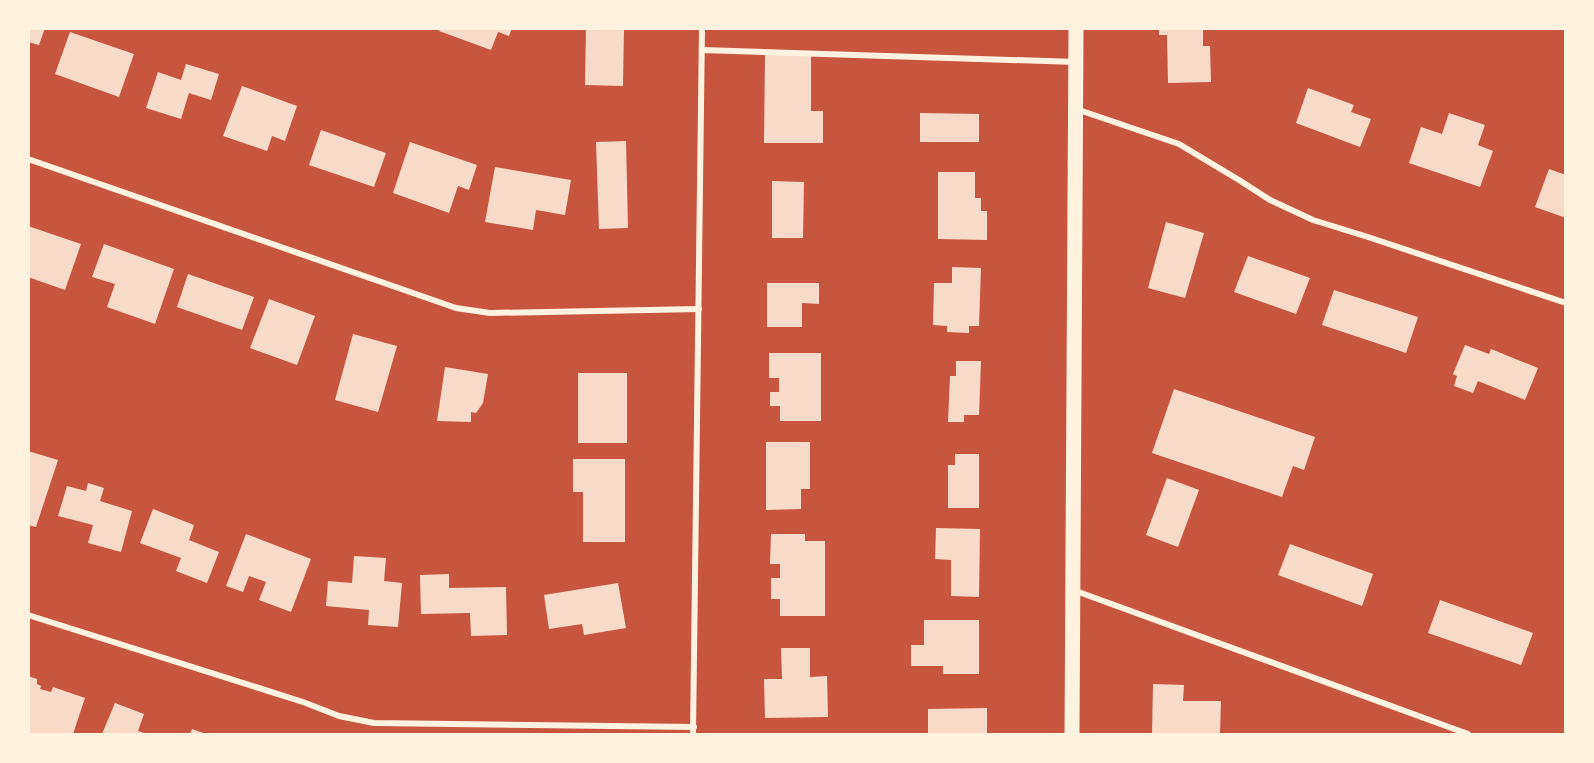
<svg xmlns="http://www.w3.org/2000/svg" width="1594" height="763" font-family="'Source Serif 4',serif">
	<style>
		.building { fill: #f7dbc8 }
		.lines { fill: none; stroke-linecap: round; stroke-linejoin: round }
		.minor { stroke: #fff3e0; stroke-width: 6 }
		.primary { stroke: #fff3e0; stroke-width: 15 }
	</style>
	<rect width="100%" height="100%" fill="#c8553d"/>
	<g class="building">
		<polygon points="28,28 45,28 39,45 28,42"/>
		<polygon points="440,28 512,28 509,36 498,32 491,50 439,31"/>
		<polygon points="586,28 624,28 623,86 585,85"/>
		<polygon points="1159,28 1203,28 1203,46 1210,46 1211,82 1168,83 1167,35 1159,35"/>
		<polygon points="70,32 134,54 119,97 55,74"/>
		<polygon points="765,54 811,55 811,111 823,111 823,143 764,143"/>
		<polygon points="186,64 219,74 211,100 189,93 181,119 146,108 158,72 181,80"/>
		<polygon points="242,86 297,106 285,141 272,136 267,151 223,136"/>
		<polygon points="1308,88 1354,105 1351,112 1371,119 1360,147 1296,123"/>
		<polygon points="920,113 979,114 979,142 920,142"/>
		<polygon points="1449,113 1485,125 1478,145 1493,151 1480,187 1409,163 1421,127 1442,134"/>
		<polygon points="321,130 386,153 374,187 309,165"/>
		<polygon points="626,141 628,228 599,229 596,142"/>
		<polygon points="410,142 477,165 469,190 458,186 449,213 393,193"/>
		<polygon points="495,167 571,180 565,215 536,210 533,230 485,222"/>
		<polygon points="1549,169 1566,175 1566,218 1535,207"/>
		<polygon points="938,172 975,172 975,198 981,198 981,211 987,211 987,240 938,239"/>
		<polygon points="772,181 804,182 803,238 772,238"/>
		<polygon points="1166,222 1204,233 1185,298 1148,288"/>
		<polygon points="28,226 81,244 65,290 28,277"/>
		<polygon points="104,244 174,269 155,324 107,307 115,284 92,277"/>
		<polygon points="1248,256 1310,278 1296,314 1234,292"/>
		<polygon points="952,267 981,268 979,326 969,326 969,333 947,332 947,326 933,325 934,283 952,283"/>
		<polygon points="188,274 254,297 242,330 177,307"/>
		<polygon points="767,283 819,283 819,304 802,303 802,327 767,327"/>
		<polygon points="1334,290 1418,317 1406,353 1322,325"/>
		<polygon points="269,299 315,316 297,365 250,348"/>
		<polygon points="353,334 397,346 378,412 335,400"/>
		<polygon points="1465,345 1489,354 1491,349 1538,368 1525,400 1478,381 1473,393 1454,386 1457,376 1453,374"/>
		<polygon points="769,353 821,353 821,421 780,421 780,406 770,406 770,392 779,392 779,378 769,378"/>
		<polygon points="956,361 981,361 979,415 964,415 964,422 948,422 950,376 956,376"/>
		<polygon points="445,367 488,374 483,403 476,413 471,412 471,422 437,421"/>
		<rect x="578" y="373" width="49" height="70"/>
		<polygon points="1174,389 1315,437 1304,470 1293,466 1282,497 1152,453"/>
		<polygon points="766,442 810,442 810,489 801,489 801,509 766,510"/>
		<polygon points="28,451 58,460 36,527 28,525"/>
		<polygon points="955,454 979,454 979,508 948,508 948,465 955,465"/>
		<polygon points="573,459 625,459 625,542 583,542 583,492 573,492"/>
		<polygon points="1167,478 1199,490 1178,547 1146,535"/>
		<polygon points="88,483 104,488 100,501 132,511 121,552 88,543 93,525 58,516 67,486 86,491"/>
		<polygon points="153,509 194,525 189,540 219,552 207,583 176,571 181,558 140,543"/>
		<polygon points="936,528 980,529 979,597 951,596 951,560 935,559"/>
		<polygon points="246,534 311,559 291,612 259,600 266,582 249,576 243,592 226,586"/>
		<polygon points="771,534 805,534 805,541 825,541 825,616 780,616 780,599 771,599 771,578 780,578 780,564 770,564"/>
		<polygon points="1290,544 1373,574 1362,606 1278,575"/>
		<polygon points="354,556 386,558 384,581 402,583 398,627 368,625 369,610 326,606 328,581 352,583"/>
		<polygon points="449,574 449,588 506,587 507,635 471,636 470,613 421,614 420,575"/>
		<polygon points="618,583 626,628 584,635 582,624 549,629 544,595"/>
		<polygon points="1440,600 1533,633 1521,665 1428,633"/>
		<polygon points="924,620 979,620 979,674 943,674 943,666 911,666 911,645 924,645"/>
		<polygon points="781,648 810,648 810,677 827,676 828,717 765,718 764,679 782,679"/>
		<polygon points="28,676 37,679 37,684 41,686 40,689 51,692 53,687 85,698 73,734 28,734"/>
		<polygon points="1153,684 1184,685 1183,701 1221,701 1220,734 1152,734"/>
		<polygon points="115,703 144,714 138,731 147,734 102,734"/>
		<polygon points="987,708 987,734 928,734 928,709"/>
		<polygon points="192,729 206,734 190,734"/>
	</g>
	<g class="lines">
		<g class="minor">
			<polyline points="702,50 1076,62"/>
			<polyline points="1076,109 1179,144 1239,180 1270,200 1313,220 1368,237 1566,303"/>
			<polyline points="28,159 456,308 490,313 699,309"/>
			<polyline points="1073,590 1468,734"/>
			<polyline points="28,615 303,702 339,716 374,723 694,727"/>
			<polyline points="693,734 702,28"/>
		</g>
		<polyline class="primary" points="1072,734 1076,28"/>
	</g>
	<rect width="1594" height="763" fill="none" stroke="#fff3e0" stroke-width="60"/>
</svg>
